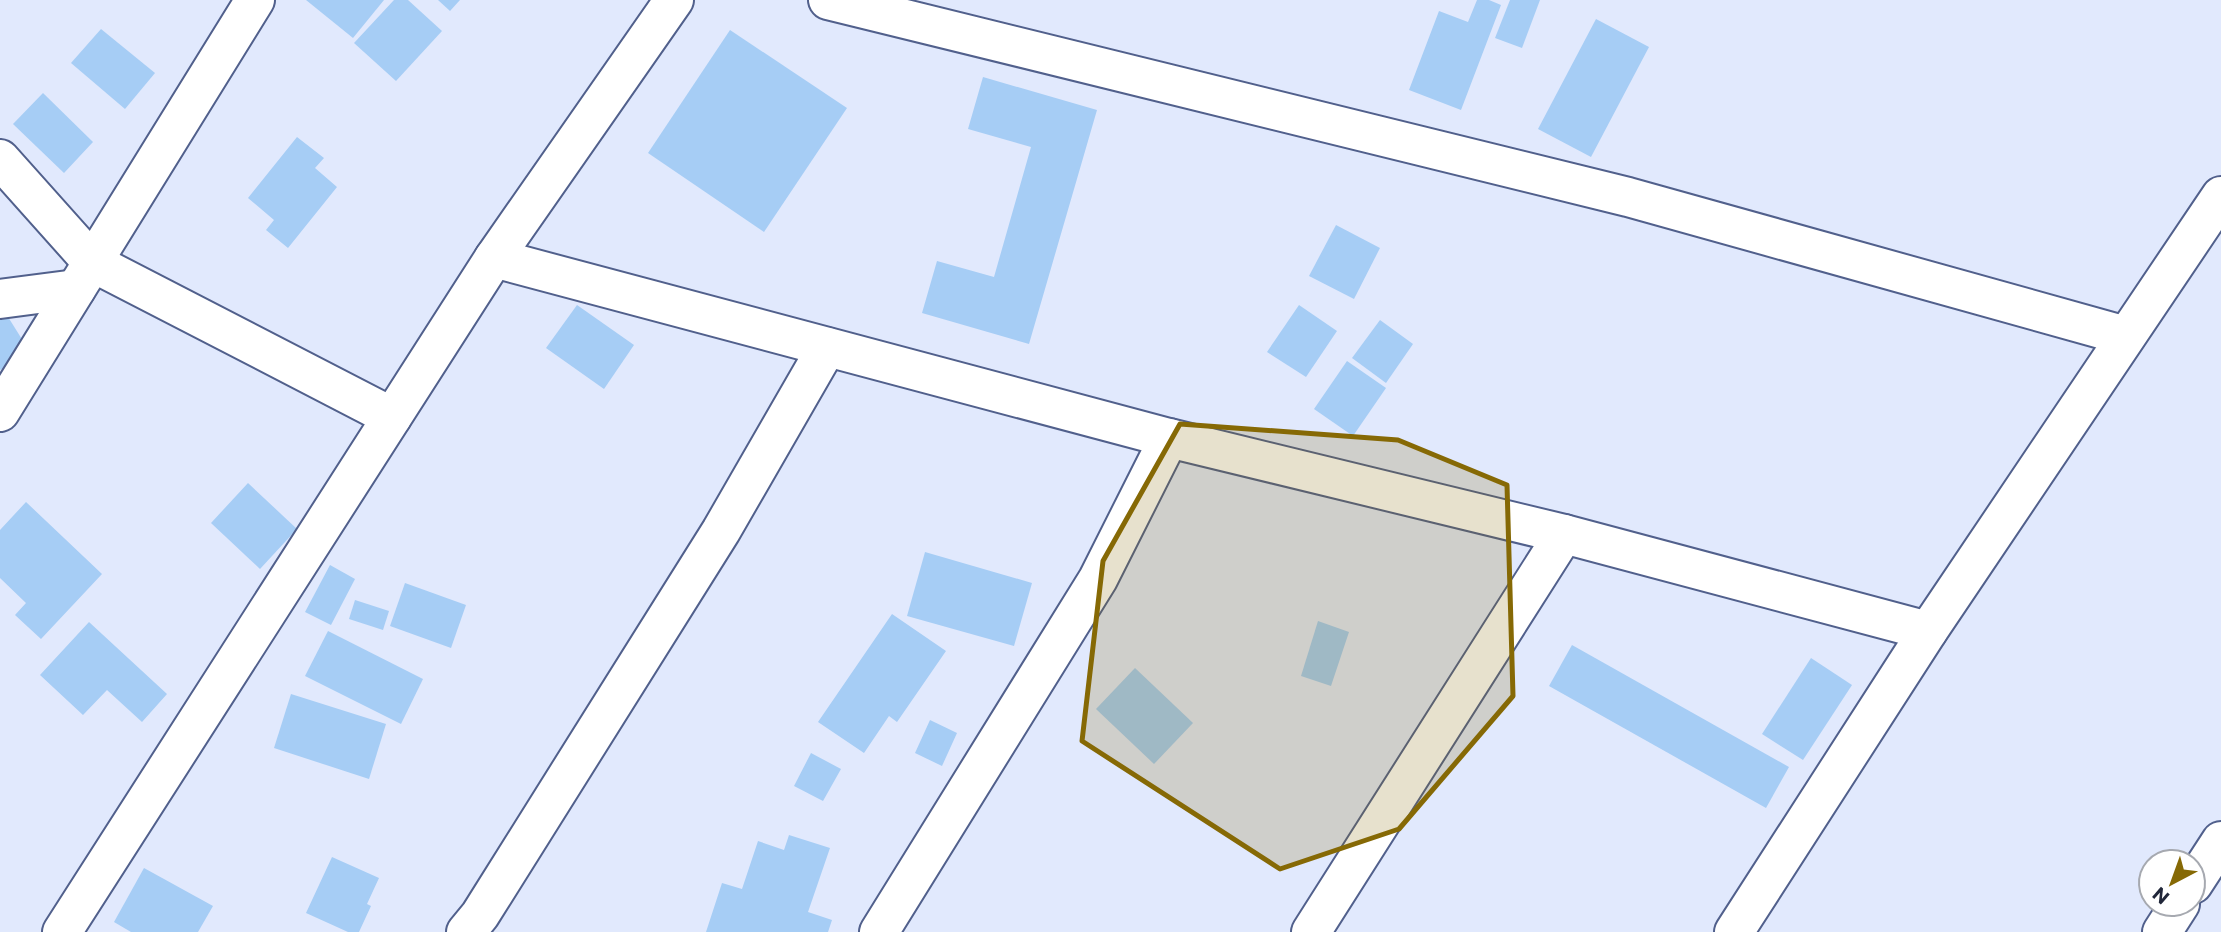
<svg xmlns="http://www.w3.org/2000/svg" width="2221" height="932" font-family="Commissioner,sans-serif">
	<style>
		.building { fill: #a6cdf5 }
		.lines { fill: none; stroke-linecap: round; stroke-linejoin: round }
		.minor-casing { stroke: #51608c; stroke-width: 42 }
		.minor { stroke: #fff; stroke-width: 38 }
		.marked { fill: #866905; fill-opacity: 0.2; stroke: #866905; stroke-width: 5; stroke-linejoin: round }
	</style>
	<rect width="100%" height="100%" fill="#e1e9fd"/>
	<g class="building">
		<polygon points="306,0 384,0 353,38"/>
		<polygon points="394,0 408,0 442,31 396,81 354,43"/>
		<polygon points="438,0 460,0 450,11"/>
		<polygon points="1477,0 1489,0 1501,5 1461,110 1409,90 1439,11 1468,22"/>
		<polygon points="1510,0 1540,0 1522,48 1495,38"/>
		<polygon points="1596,19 1649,47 1591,157 1538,129"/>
		<polygon points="101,29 155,73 125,109 71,63"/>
		<polygon points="730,30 847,108 764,232 648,153"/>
		<polygon points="983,77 1097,110 1029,344 922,313 937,261 994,277 1031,147 968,129"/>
		<polygon points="43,93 93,142 64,173 13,124"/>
		<polygon points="297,137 324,158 315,168 337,187 288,248 266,230 274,220 248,198"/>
		<polygon points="1336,225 1380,248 1354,299 1309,276"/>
		<polygon points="577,305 634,345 604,389 546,348"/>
		<polygon points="1299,305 1337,331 1306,377 1267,352"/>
		<polygon points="3,309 30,352 0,370 0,311"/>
		<polygon points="1380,320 1413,344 1386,383 1352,358"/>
		<polygon points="1347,361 1386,388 1353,436 1314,409"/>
		<polygon points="248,483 297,529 260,569 211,523"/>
		<polygon points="26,502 102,574 41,639 15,615 26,603 0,578 0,530"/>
		<polygon points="925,552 1032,583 1014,646 907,616"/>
		<polygon points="330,565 355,579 331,625 305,612"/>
		<polygon points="405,583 466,605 451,648 390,626"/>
		<polygon points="355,600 389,611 383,630 349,619"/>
		<polygon points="892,614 946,651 897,722 889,716 864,753 818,722"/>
		<polygon points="1318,621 1349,632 1331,686 1301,676"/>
		<polygon points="89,622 167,694 142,722 107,690 83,715 40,675"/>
		<polygon points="328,631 423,679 401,724 305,676"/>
		<polygon points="1572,645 1789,767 1766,808 1549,686"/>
		<polygon points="1811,658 1852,685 1803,760 1762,734"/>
		<polygon points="1135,668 1193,723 1154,764 1096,709"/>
		<polygon points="291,694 386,724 369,779 274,748"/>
		<polygon points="930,720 957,733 942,766 915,753"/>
		<polygon points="811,753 841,769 823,801 794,786"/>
		<polygon points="789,835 830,848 808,912 832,920 828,932 706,932 722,883 742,889 758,841 784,850"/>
		<polygon points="332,857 379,878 367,904 371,906 359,932 348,932 306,913"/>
		<polygon points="144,868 213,906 198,932 131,932 114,922"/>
	</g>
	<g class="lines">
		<defs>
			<g id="minor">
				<polyline points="828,0 1628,197 2126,336"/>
				<polyline points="0,159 92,262 392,417"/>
				<polyline points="494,258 1169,438 1564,534 1928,631"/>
				<polyline points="0,299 76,289"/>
				<polyline points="0,412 255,0"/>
				<polyline points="2193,884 2221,841"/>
				<polyline points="62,932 494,258 674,0"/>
				<polyline points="466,932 480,915 721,531 827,347"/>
				<polyline points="879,932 1098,579 1169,438"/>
				<polyline points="1311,932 1564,534"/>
				<polyline points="1734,932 1928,631 2221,196"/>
				<polyline points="2162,932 2180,904"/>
			</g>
		</defs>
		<use href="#minor" class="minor-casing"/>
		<use href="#minor" class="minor"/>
	</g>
	<path class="marked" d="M 1180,424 L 1398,440 L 1507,485 L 1513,696 L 1399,829 L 1280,869 L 1082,741 L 1103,561 Z"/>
	<g transform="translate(2172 883) rotate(221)"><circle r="33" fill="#ffffff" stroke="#a6a9b0" stroke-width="2"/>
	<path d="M0-5L12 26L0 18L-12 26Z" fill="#866905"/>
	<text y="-10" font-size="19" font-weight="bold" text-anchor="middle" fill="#21273a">N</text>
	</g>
</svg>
